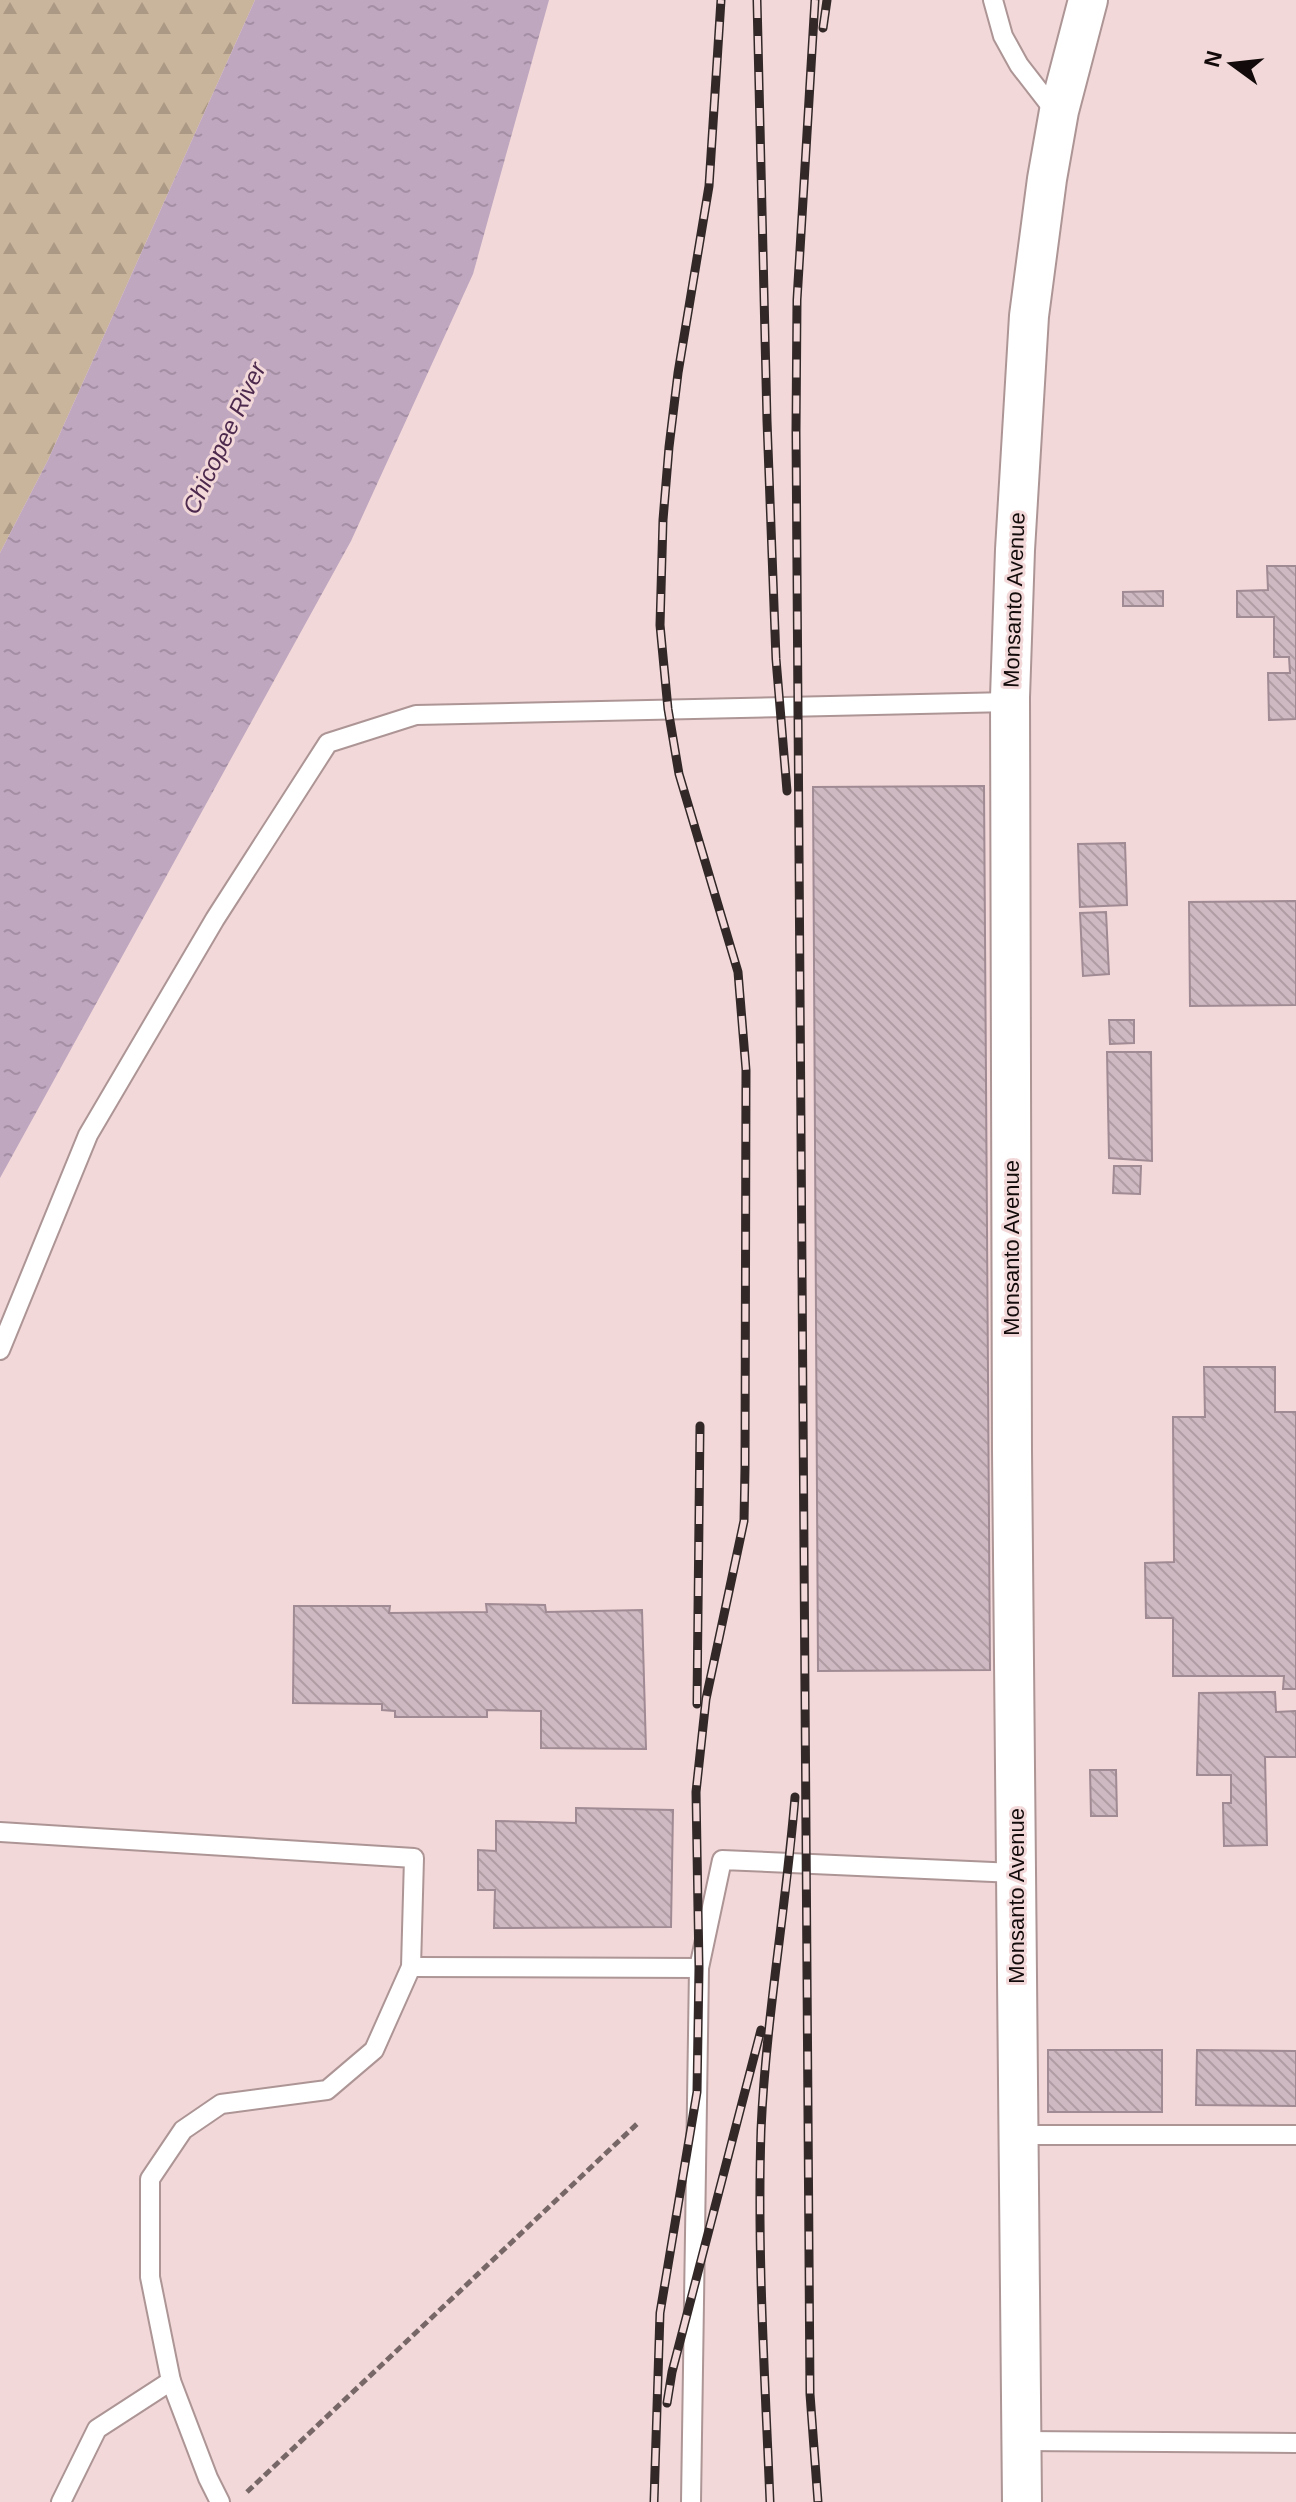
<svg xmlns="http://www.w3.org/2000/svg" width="1296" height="2502" font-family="Arial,sans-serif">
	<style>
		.forest { fill: url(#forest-firs) }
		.water { fill: url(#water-ripples) }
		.building { fill: url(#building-back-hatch); stroke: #a08a93; stroke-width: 2 }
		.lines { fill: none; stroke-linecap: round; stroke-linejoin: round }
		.service-casing { stroke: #ad9595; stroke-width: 22 }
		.minor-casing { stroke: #ad9595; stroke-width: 42 }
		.path { stroke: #776767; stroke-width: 5; stroke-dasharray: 8 4; stroke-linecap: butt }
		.service { stroke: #fff; stroke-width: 18 }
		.minor { stroke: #fff; stroke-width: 38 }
		.rail-casing { stroke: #332828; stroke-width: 9 }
		.rail { stroke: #f2d8d8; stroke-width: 6; stroke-dasharray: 18; stroke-linecap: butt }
		.labels { text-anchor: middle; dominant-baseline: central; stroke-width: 6; stroke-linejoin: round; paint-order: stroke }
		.street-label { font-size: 22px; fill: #130b0b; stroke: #f2d8d8 }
		.water-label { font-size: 24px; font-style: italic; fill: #4c294d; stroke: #f2d8d8 }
	</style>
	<defs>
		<pattern id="forest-firs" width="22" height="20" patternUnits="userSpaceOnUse" patternTransform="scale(2)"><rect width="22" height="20" fill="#c9b49c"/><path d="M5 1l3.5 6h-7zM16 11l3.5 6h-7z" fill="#ac9985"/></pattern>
		<pattern id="water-ripples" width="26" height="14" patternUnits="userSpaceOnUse" patternTransform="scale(2)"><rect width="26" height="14" fill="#bfa7c0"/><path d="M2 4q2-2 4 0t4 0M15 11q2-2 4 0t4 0" fill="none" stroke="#a38ea4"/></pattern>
		<pattern id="building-back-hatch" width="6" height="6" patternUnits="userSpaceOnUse" patternTransform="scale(2)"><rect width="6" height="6" fill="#ceb8c1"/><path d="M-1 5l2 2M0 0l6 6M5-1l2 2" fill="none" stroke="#b09da4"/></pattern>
	</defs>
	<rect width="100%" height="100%" fill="#f2d8d8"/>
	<polygon class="forest" points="0,0 255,0 48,460 0,553"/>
	<polygon class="water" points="255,0 549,0 473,274 351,541 0,1178 0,553 48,460"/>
	<g class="building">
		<polygon points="1267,566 1296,566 1296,719 1269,720 1268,673 1290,673 1289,657 1274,657 1274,617 1237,617 1237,591 1268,590"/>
		<polygon points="1163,591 1163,606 1123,606 1123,592"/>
		<polygon points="984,786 990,1670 818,1671 813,787"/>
		<polygon points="1125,843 1127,905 1080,907 1078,844"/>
		<polygon points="1296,901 1296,1005 1190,1006 1189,902"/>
		<polygon points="1106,912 1109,974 1083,976 1080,913"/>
		<polygon points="1109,1020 1134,1020 1134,1043 1110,1044"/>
		<polygon points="1107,1052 1151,1052 1152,1161 1109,1158"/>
		<polygon points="1114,1166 1141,1166 1140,1194 1113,1193"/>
		<polygon points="1204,1367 1275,1367 1275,1412 1296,1412 1296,1689 1283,1689 1284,1676 1173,1676 1173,1618 1146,1618 1145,1563 1174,1562 1173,1417 1205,1417"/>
		<polygon points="486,1604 545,1605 546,1612 642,1610 646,1749 541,1748 541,1711 487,1710 487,1717 395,1717 395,1711 382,1710 382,1704 293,1703 294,1606 390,1606 389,1613 487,1612"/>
		<polygon points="1275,1692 1276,1712 1296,1711 1296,1757 1265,1757 1267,1845 1224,1846 1223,1803 1231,1803 1231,1775 1197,1775 1199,1693"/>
		<polygon points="1090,1770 1116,1770 1117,1816 1091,1816"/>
		<polygon points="576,1808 673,1810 671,1927 494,1928 495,1890 478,1890 478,1850 496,1851 496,1821 576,1823"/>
		<rect x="1048" y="2050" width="114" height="62"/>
		<polygon points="1197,2050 1296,2051 1296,2106 1196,2105"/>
	</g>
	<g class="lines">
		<defs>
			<g id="service">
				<polyline points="993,0 1003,36 1019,65 1057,114"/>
				<polyline points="0,1350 88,1135 215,919 328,743 416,715 1010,702"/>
				<polyline points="0,1832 414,1858 411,1967 374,2050 327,2090 221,2104 183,2130 150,2179 150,2277 171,2381 208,2478 220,2502"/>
				<polyline points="411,1967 699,1968 722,1860 1015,1873"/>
				<polyline points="1018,2135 1296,2135"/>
				<polyline points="1021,2441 1296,2443"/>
				<polyline points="61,2502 97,2429 171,2381"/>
				<polyline points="691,2502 699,1968"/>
			</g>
			<polyline id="minor" points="1022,2502 1012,1451 1010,697 1015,550 1029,316 1047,179 1059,111 1088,0"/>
		</defs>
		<use href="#service" class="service-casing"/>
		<use href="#minor" class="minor-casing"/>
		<polyline class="path" points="247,2492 639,2122"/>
		<use href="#service" class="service"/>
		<use href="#minor" class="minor"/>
		<defs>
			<g id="rail">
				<polyline points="757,0 767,421 776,659 787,791"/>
				<polyline points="815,0 797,300 796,431 810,2394 818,2502"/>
				<polyline points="823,28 827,0"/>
				<polyline points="697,1704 700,1426"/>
				<polyline points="667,2403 672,2372 761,2030"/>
				<polyline points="654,2502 660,2313 697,2092 699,1968 696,1792 706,1699 744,1521 745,1468 746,1070 738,972 679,774 668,709 660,625 663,520 669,447 678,373 709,186 721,0"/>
				<path d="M 770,2502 C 765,2378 757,2254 761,2130 C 766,2018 786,1908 795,1797"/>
			</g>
		</defs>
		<use href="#rail" class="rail-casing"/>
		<use href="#rail" class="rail"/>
	</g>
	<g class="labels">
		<g class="street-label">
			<text transform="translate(1014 600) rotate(-88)">Monsanto Avenue</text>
			<text transform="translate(1011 1248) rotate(-90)">Monsanto Avenue</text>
			<text transform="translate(1016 1896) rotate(-90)">Monsanto Avenue</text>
		</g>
		<g class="water-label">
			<text transform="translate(224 438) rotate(-65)">Chicopee River</text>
		</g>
	</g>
	<g transform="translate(1232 64) rotate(285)" stroke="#f2d8d8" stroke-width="6" paint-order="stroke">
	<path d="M0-6L14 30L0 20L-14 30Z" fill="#130b0b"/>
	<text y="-12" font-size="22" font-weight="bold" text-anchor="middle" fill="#130b0b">N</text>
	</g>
</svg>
